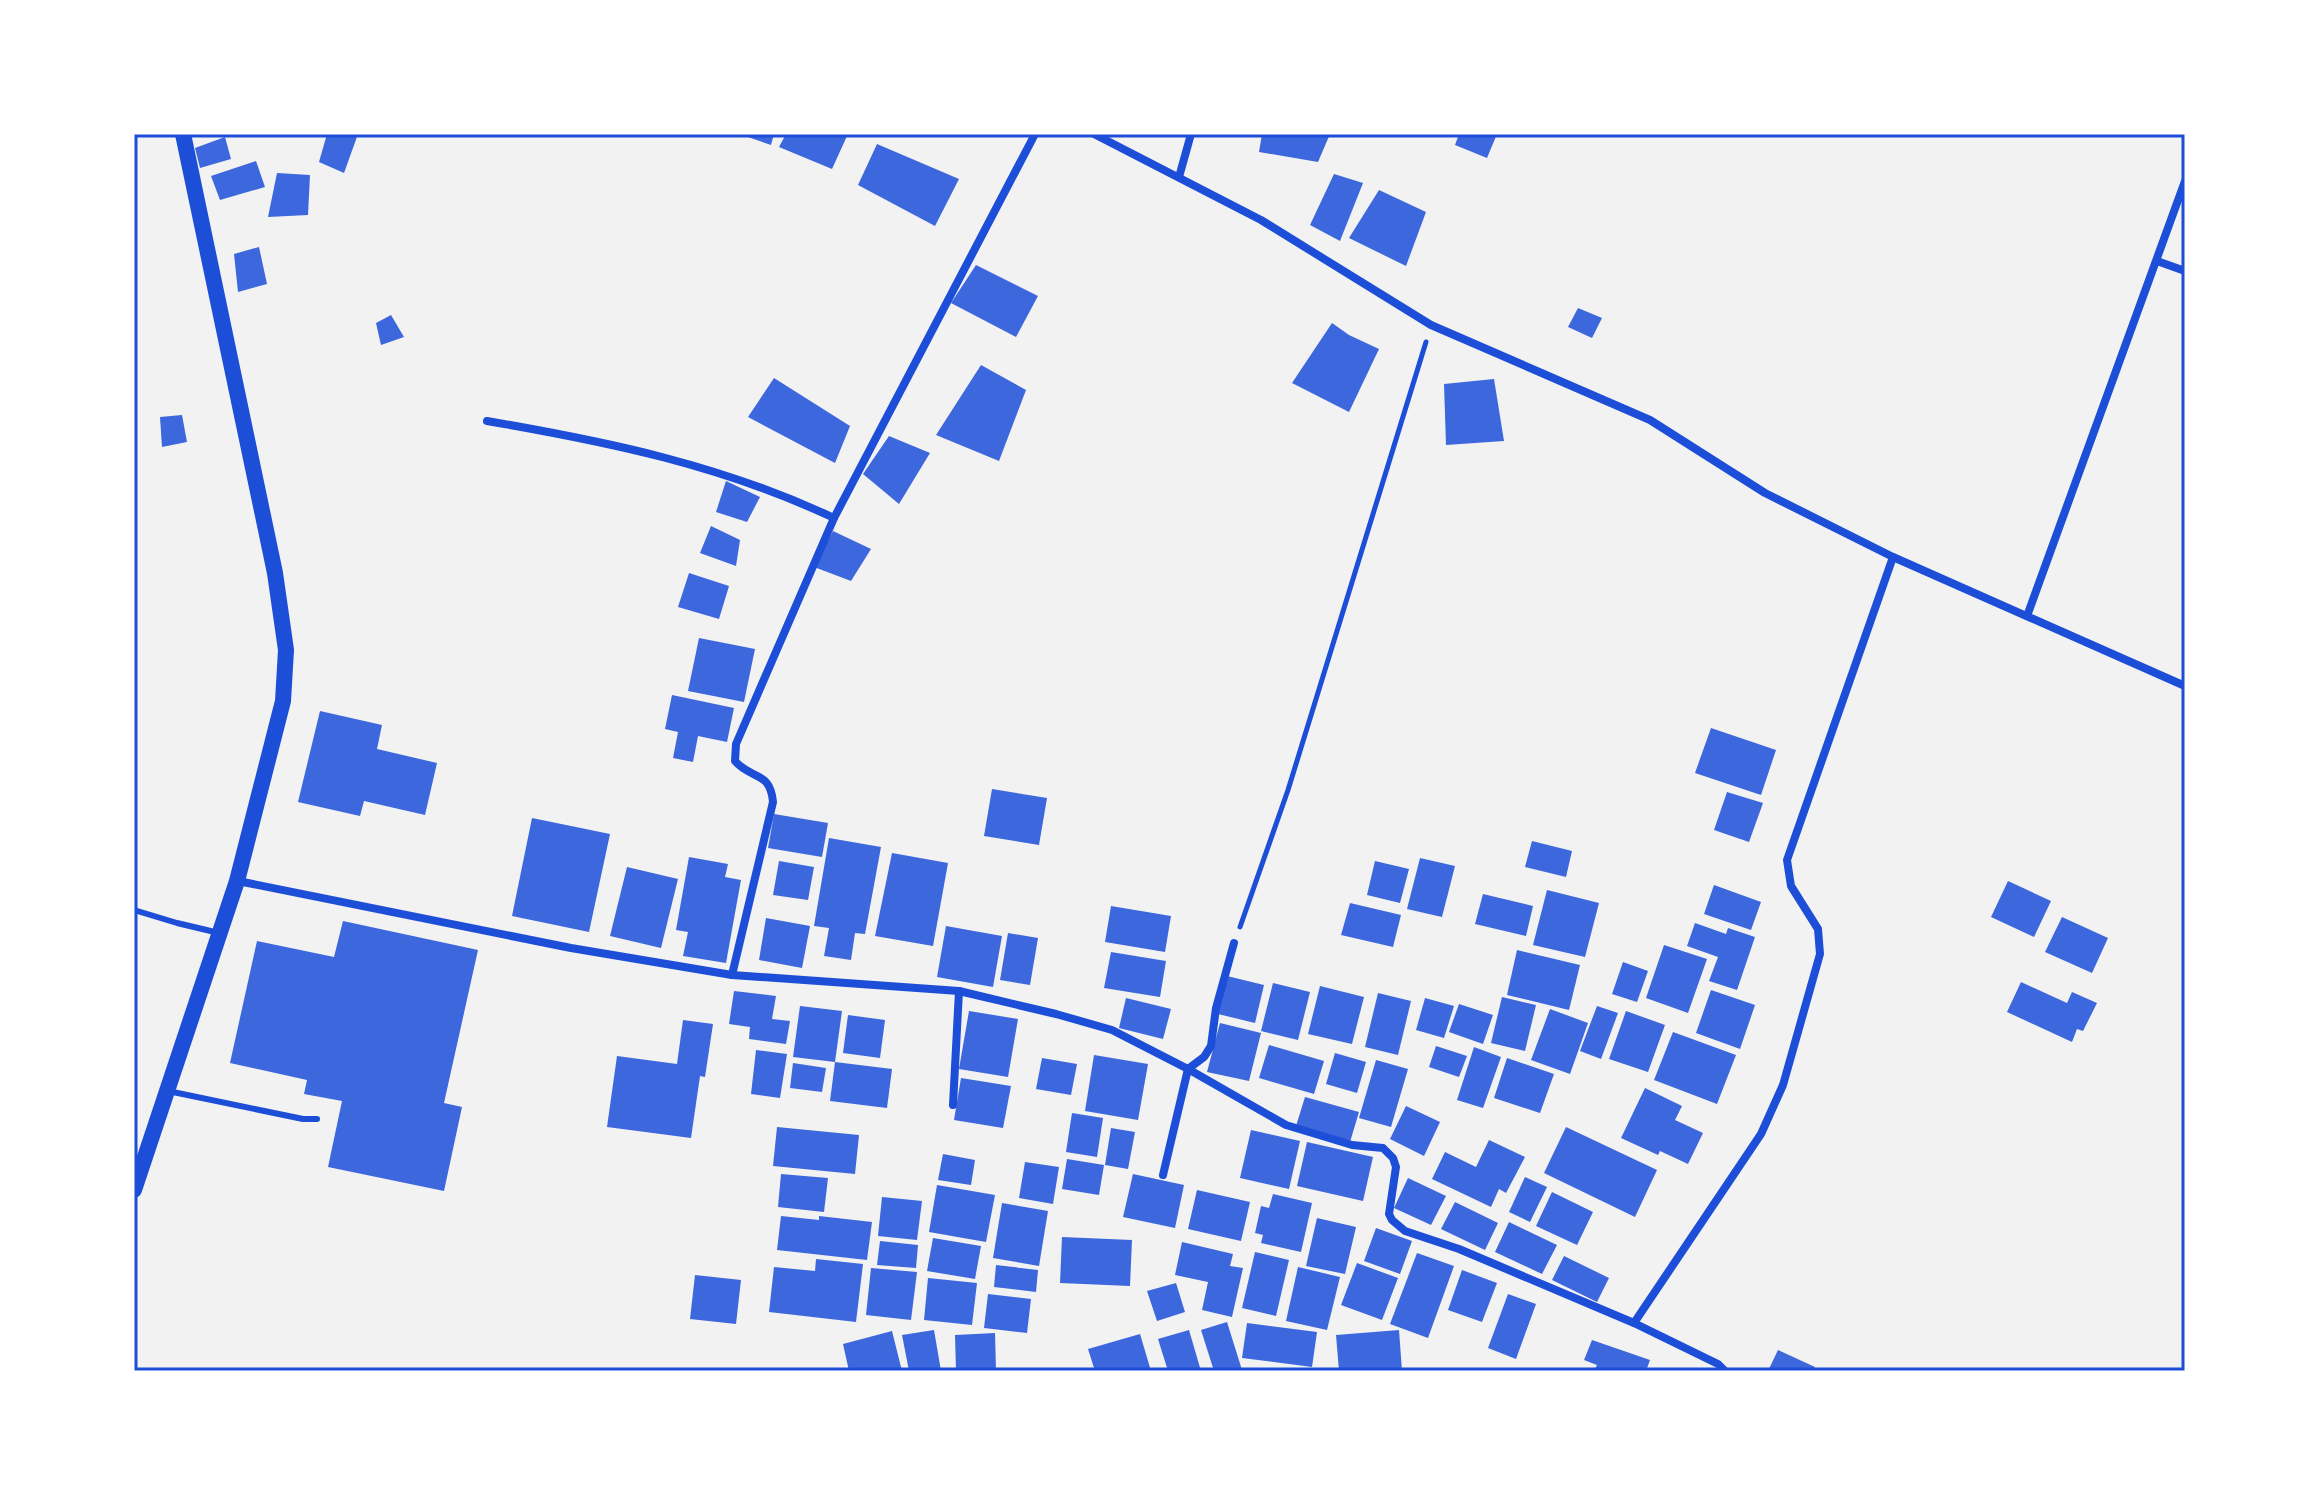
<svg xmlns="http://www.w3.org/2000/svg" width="2319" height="1505" font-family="Mulish,sans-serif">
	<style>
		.building { fill: #3d67dc }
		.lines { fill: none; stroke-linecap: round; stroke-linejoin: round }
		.path { stroke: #1d4ed8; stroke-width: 5 }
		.service { stroke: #1d4ed8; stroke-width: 6 }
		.minor { stroke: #1d4ed8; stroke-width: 8 }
		.secondary { stroke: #1d4ed8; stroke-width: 16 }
		.neatline { fill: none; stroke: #1d4ed8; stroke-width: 3 }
	</style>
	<rect width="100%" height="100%" fill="#f2f2f2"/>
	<g class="building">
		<polygon points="327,134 358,134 344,173 319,162"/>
		<polygon points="739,134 774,134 771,145"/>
		<polygon points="786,134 842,134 847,136 832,169 779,147"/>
		<polygon points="1262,134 1330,134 1318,162 1259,152"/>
		<polygon points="1459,134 1497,134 1487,158 1455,145"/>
		<polygon points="225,137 231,159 200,168 195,148"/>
		<polygon points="877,144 959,179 935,226 858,185"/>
		<polygon points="256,161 265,187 220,200 211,176"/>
		<polygon points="277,173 310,175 308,215 268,217"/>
		<polygon points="1334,174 1363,183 1340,241 1310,225"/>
		<polygon points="1379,190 1426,212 1406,266 1349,238"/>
		<polygon points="259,247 267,284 238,292 234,254"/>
		<polygon points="976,265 1038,296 1016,337 951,303"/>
		<polygon points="1578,308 1602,318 1592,338 1568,327"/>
		<polygon points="391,315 404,337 381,345 376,323"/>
		<polygon points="1332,323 1349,335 1379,349 1349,412 1292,383"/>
		<polygon points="981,365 1026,390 999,461 936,435"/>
		<polygon points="774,378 850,426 835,463 748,417"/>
		<polygon points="1494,379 1504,441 1446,445 1444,384"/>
		<polygon points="182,415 187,442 162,447 160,417"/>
		<polygon points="889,436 930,453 899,504 863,474"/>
		<polygon points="726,481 760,497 747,522 716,512"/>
		<polygon points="711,526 740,540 736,566 700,553"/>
		<polygon points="833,531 871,549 851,581 814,567"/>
		<polygon points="689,573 729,586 719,619 678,607"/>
		<polygon points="699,638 755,649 744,702 688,691"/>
		<polygon points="672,695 734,708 727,742 698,736 693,762 673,758 678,732 665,729"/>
		<polygon points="320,711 382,725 377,749 437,763 425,815 364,801 360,816 298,802"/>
		<polygon points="1711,728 1776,750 1761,795 1695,773"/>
		<polygon points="992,789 1047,798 1039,845 984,836"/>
		<polygon points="1727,792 1763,803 1749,842 1714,830"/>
		<polygon points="774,814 828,823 822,857 768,848"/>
		<polygon points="532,818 610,834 589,932 512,916"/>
		<polygon points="829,838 881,847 865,934 855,933 851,960 824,956 829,928 814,926"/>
		<polygon points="1532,841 1572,851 1566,877 1525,867"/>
		<polygon points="892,853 948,863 933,946 875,936"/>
		<polygon points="689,857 728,864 725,877 741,880 726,963 683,956 688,932 676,930"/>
		<polygon points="1420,858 1455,866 1442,917 1407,909"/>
		<polygon points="779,861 814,867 808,900 773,895"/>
		<polygon points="1375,861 1409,869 1400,903 1367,895"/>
		<polygon points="627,867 678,879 661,948 610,936"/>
		<polygon points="2008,881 2051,901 2034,937 1991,917"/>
		<polygon points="1714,885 1761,902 1751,930 1704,914"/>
		<polygon points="1547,890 1599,903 1585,957 1533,945"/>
		<polygon points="1483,894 1533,906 1526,936 1475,924"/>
		<polygon points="1350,903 1401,915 1393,947 1341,935"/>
		<polygon points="1111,906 1171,916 1165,952 1105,942"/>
		<polygon points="2062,917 2108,938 2092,973 2045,952"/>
		<polygon points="766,918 810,926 802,968 759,960"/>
		<polygon points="343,921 478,950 444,1103 462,1107 444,1191 328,1167 342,1101 304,1094 307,1080 230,1063 257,941 334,957"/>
		<polygon points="1695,923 1726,934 1728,928 1755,937 1737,990 1709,981 1718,957 1687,946"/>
		<polygon points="946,926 1002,936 993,987 937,977"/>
		<polygon points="1008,933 1038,938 1030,985 1000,980"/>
		<polygon points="1664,945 1707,959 1688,1013 1646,998"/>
		<polygon points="1517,950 1580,965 1569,1010 1507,995"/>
		<polygon points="1111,952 1166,961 1160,997 1104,988"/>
		<polygon points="1623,962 1648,971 1637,1002 1612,994"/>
		<polygon points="1227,976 1264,985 1255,1023 1218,1014"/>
		<polygon points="2021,982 2067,1003 2072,992 2097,1003 2083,1031 2077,1029 2072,1042 2007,1012"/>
		<polygon points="1273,983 1310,992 1298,1040 1261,1031"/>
		<polygon points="1320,986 1364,997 1352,1044 1308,1034"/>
		<polygon points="1711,990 1755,1005 1740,1049 1696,1033"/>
		<polygon points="734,991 776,996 772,1019 790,1021 786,1044 749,1039 750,1027 729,1024"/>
		<polygon points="1378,993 1411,1001 1398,1055 1365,1047"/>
		<polygon points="1502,997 1536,1005 1525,1051 1491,1043"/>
		<polygon points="1126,998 1171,1009 1163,1039 1119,1028"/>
		<polygon points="1425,998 1454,1006 1444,1038 1416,1030"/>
		<polygon points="1459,1004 1493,1015 1483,1044 1449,1032"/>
		<polygon points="800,1006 842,1011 835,1062 793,1057"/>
		<polygon points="1597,1006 1618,1013 1601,1059 1580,1051"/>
		<polygon points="1550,1009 1588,1023 1570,1074 1531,1060"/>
		<polygon points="969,1011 1018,1019 1008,1077 959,1069"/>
		<polygon points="1626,1011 1665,1025 1648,1072 1609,1059"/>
		<polygon points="848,1015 885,1020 880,1058 843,1053"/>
		<polygon points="683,1020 713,1024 705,1077 700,1076 691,1138 607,1127 617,1056 677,1064"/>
		<polygon points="1220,1023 1261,1033 1249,1081 1207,1072"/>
		<polygon points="1673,1032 1736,1055 1717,1104 1654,1080"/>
		<polygon points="1269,1045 1324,1061 1314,1094 1259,1078"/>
		<polygon points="1436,1046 1467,1056 1459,1077 1429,1067"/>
		<polygon points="1474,1047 1501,1057 1483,1108 1457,1100"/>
		<polygon points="756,1050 787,1054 780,1098 751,1094"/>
		<polygon points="1335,1053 1366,1062 1357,1093 1326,1084"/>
		<polygon points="1094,1055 1148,1064 1138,1120 1085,1111"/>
		<polygon points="1042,1058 1077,1064 1071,1095 1036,1089"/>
		<polygon points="1507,1058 1554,1074 1540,1113 1494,1098"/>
		<polygon points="1376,1060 1408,1069 1391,1127 1359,1118"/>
		<polygon points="835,1062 892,1069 887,1108 830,1101"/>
		<polygon points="793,1063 826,1068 822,1092 790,1088"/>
		<polygon points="961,1078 1011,1086 1003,1128 954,1120"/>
		<polygon points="1645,1088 1682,1106 1675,1120 1703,1133 1688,1164 1660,1151 1658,1155 1621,1138"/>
		<polygon points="1305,1097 1359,1112 1350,1142 1296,1126"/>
		<polygon points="1406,1106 1440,1122 1424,1156 1390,1139"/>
		<polygon points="1072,1113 1103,1118 1097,1157 1066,1152"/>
		<polygon points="777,1127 859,1135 855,1174 773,1166"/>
		<polygon points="1566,1127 1657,1170 1635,1217 1544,1173"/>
		<polygon points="1111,1128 1135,1132 1128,1169 1105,1165"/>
		<polygon points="1251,1130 1300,1141 1289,1189 1240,1178"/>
		<polygon points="1489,1140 1525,1157 1506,1193 1499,1189 1491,1207 1432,1179 1445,1152 1476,1167"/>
		<polygon points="1307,1142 1373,1157 1363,1201 1297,1186"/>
		<polygon points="943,1154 975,1160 971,1185 938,1180"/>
		<polygon points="1067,1159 1104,1165 1099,1195 1062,1189"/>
		<polygon points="1025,1162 1059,1167 1053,1204 1019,1198"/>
		<polygon points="781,1174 828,1178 824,1212 778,1207"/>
		<polygon points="1133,1174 1184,1185 1175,1228 1123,1217"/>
		<polygon points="1525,1177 1547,1187 1530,1222 1509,1212"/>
		<polygon points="1408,1178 1446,1196 1431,1225 1394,1208"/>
		<polygon points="937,1185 995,1195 986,1242 929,1232"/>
		<polygon points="1197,1190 1250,1202 1241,1241 1188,1229"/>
		<polygon points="1552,1192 1593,1212 1577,1245 1536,1226"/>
		<polygon points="1273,1194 1312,1203 1301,1252 1261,1243 1263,1235 1255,1233 1261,1206 1269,1208"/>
		<polygon points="882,1197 922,1201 917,1240 878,1236"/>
		<polygon points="1455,1202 1498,1223 1485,1250 1441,1229"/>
		<polygon points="1002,1203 1048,1211 1039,1266 993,1258"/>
		<polygon points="781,1216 819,1220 819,1216 872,1222 867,1260 777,1250"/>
		<polygon points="1317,1218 1356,1227 1345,1274 1306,1266"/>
		<polygon points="1509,1222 1557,1245 1542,1274 1495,1252"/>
		<polygon points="1376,1228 1412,1241 1400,1274 1364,1261"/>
		<polygon points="1062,1237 1132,1240 1130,1286 1060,1283"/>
		<polygon points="933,1238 981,1246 975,1279 927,1271"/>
		<polygon points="880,1241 918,1245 916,1268 877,1265"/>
		<polygon points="1182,1242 1233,1254 1230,1266 1243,1268 1232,1317 1202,1310 1208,1282 1175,1275"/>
		<polygon points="1255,1252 1289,1260 1276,1316 1242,1308"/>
		<polygon points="1417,1253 1454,1266 1428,1338 1390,1324"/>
		<polygon points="1564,1256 1609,1278 1597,1302 1552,1280"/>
		<polygon points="816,1259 863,1264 856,1322 769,1312 774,1267 815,1271"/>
		<polygon points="1357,1263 1398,1278 1382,1320 1341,1305"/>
		<polygon points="996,1265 1038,1270 1036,1292 994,1287"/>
		<polygon points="1298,1267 1340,1277 1327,1330 1286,1321"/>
		<polygon points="871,1268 917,1272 911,1320 866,1315"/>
		<polygon points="1462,1270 1497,1283 1482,1322 1448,1310"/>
		<polygon points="695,1275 741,1280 736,1324 690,1319"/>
		<polygon points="928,1278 977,1283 972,1325 924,1320"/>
		<polygon points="1176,1283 1185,1312 1157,1321 1147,1291"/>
		<polygon points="988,1294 1031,1299 1027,1333 984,1328"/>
		<polygon points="1508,1294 1536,1304 1516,1359 1488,1348"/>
		<polygon points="1227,1322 1242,1370 1214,1371 1201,1330"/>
		<polygon points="1247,1323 1317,1332 1312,1367 1242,1358"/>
		<polygon points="934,1330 941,1371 909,1371 902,1335"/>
		<polygon points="1189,1330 1201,1371 1168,1371 1158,1339"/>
		<polygon points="1399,1330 1402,1371 1339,1371 1336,1335"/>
		<polygon points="892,1331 902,1371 849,1371 843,1344"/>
		<polygon points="995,1333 996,1371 956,1371 955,1335"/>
		<polygon points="1140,1334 1151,1371 1095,1371 1088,1349"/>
		<polygon points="1592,1340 1650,1360 1646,1371 1594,1371 1597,1365 1584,1360"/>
		<polygon points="1778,1350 1815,1367 1813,1371 1768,1371"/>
	</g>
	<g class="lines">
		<polyline class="path" points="1240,927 1288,790 1426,342"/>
		<g class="service">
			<polyline points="134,910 177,923 219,933"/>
			<polyline points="168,1091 303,1119 317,1119"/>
		</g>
		<g class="minor">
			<polyline points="1094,134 1261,220 1431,325 1650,420 1765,493 1893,557 2185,686"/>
			<polyline points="1179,177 1191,134"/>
			<polyline points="2157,261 2185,271"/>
			<path d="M 487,421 C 609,442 721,465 834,518"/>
			<polyline points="2027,616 2185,181"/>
			<polyline points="238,881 571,948 732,975 959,991 1056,1014 1112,1030 1188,1069 1286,1125 1352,1145 1383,1148 1393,1158 1396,1167 1389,1214 1392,1220 1405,1231 1459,1249 1634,1323 1718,1364 1725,1371"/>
			<path d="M 732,975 L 773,802 C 770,770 751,780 735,761 L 736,744 L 834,518 L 1035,134"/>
			<polyline points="953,1105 959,991"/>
			<polyline points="1163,1175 1188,1069 1204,1057 1211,1046 1216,1008 1234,943"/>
			<polyline points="1634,1323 1761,1134 1783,1085 1820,954 1818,929 1791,886 1787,860 1893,557"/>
		</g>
		<polyline class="secondary" points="134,1190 237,881 283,701 286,650 275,573 183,134"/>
	</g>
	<rect width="2319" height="1505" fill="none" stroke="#ffffff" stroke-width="272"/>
	<rect x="136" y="136" width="2047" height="1233" class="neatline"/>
</svg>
